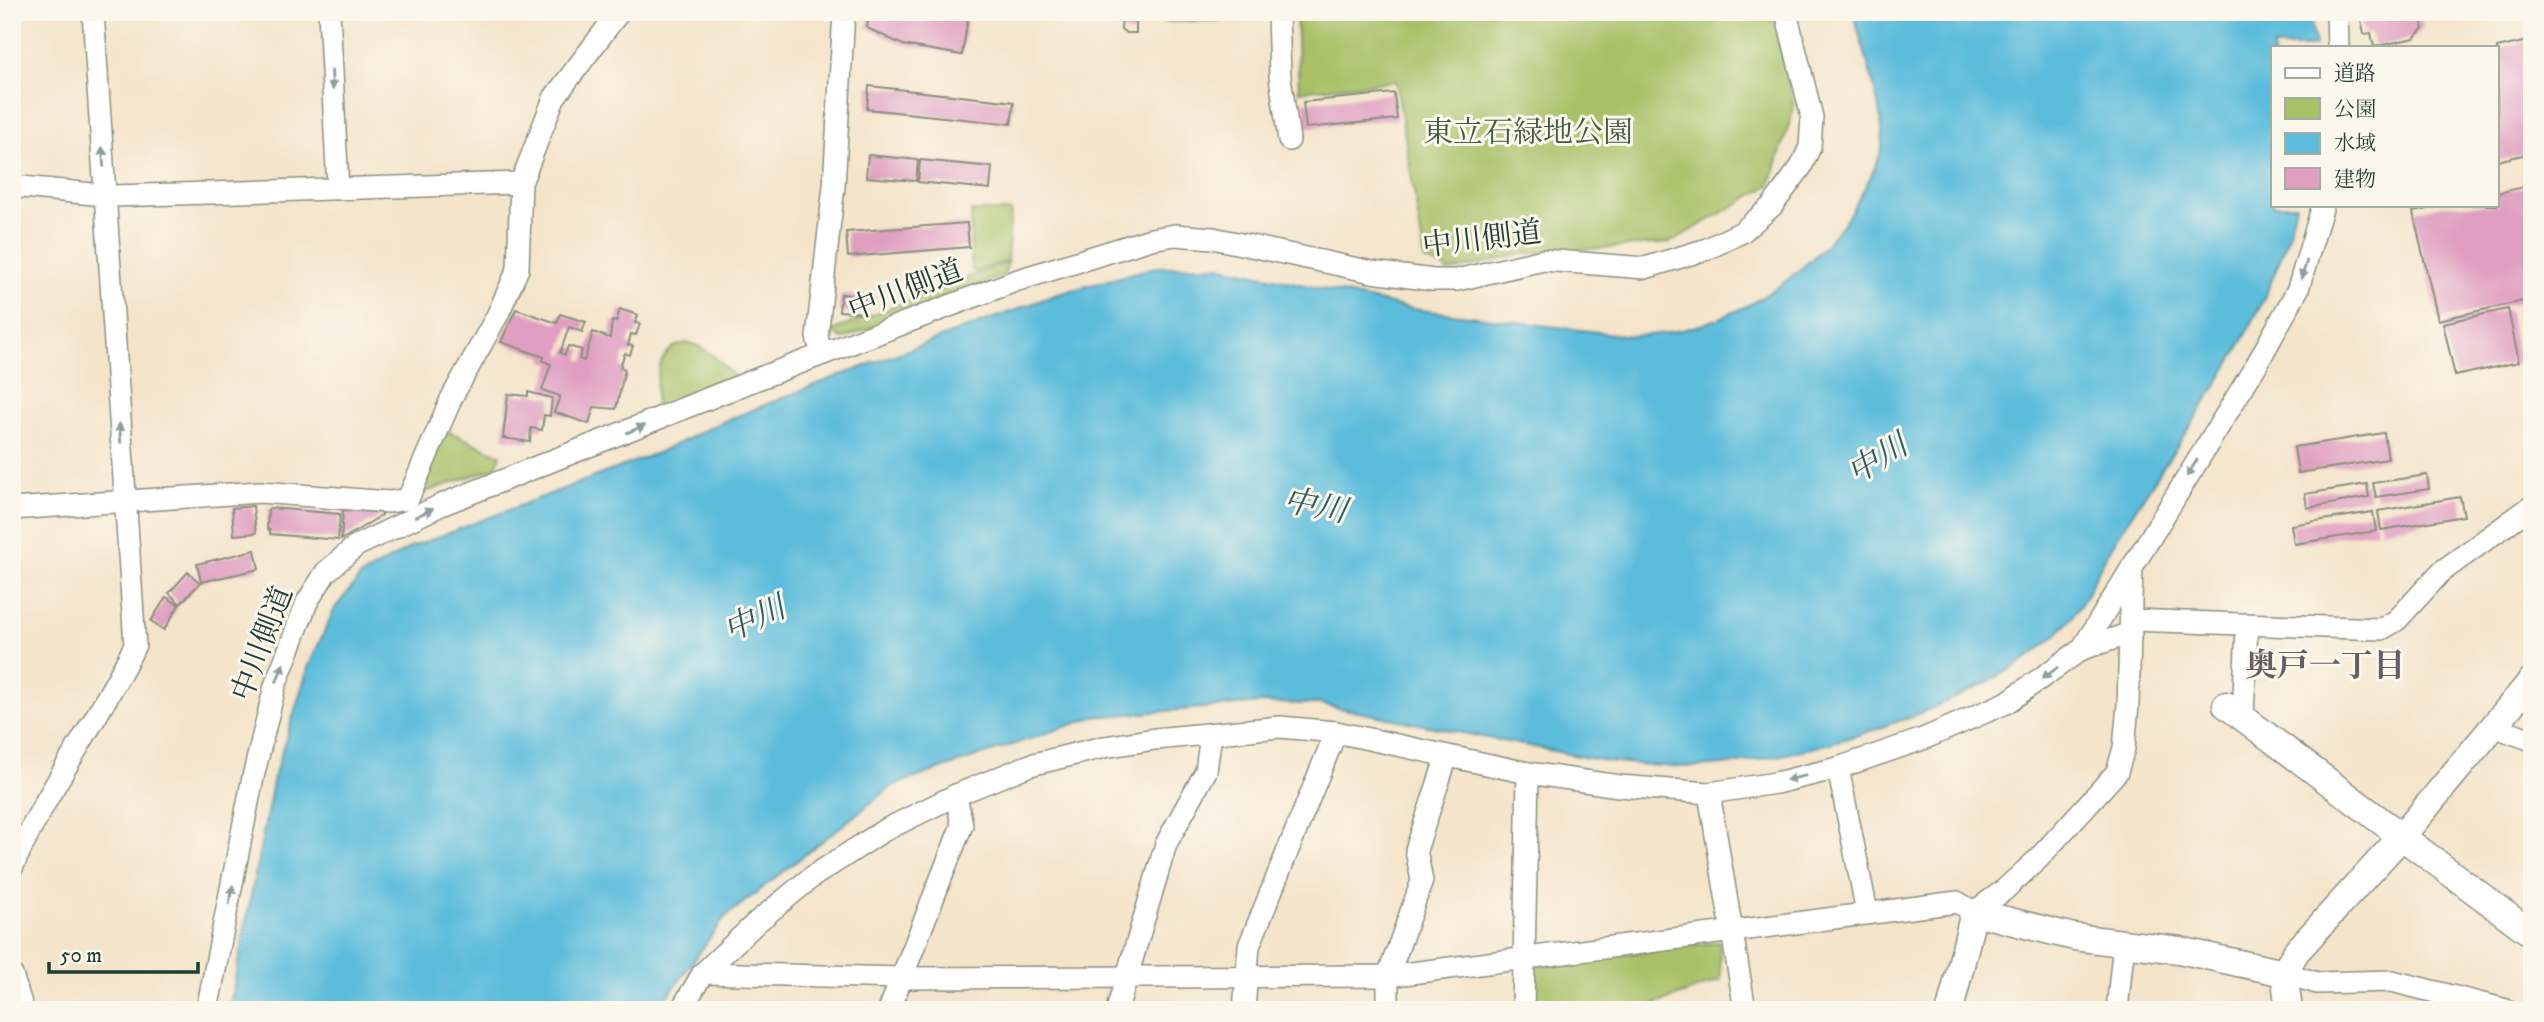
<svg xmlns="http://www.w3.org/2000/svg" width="2544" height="1022" font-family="'IM FELL DW Pica','Noto Serif JP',serif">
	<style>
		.green { fill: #a8c167; stroke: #647f4e; stroke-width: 2 }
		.water { fill: #5cbcdb; stroke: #3e7c88; stroke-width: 2 }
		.building { fill: #e09fc1 }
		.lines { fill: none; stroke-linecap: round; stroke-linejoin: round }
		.minor-casing { stroke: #8a907f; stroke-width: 24 }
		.tertiary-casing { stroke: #8a907f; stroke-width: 29 }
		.minor { stroke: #fff; stroke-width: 21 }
		.tertiary { stroke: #fff; stroke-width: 26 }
		.oneway { fill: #8f9e9a }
		.labels { text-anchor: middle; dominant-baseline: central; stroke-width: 6; stroke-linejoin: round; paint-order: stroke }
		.park-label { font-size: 30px; fill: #415e41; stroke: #fbf7ec }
		.street-label { font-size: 30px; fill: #1f3d34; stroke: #fbf7ec }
		.water-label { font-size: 32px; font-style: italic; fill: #2e5d5e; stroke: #fbf7ec }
		.neighbourhood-label { font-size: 32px; font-weight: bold; fill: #635f65; stroke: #fbf7ec }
	</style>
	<rect width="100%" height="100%" fill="#fbf7ec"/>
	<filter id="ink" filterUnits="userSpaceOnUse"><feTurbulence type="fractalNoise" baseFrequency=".0143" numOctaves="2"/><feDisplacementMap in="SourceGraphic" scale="14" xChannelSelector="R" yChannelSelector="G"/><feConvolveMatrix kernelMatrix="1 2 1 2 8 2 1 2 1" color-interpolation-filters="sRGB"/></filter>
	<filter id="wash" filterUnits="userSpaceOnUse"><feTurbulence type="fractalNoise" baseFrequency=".00686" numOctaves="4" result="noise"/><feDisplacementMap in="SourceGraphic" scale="28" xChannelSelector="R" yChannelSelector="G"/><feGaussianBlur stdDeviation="1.57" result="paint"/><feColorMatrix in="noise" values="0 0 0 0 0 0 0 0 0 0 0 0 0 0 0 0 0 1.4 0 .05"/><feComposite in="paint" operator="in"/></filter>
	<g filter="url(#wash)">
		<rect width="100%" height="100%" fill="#f4e4ca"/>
		<g class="green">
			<polygon points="1161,12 1257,12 1257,19 1161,22"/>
			<polygon points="1296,12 1773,12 1794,108 1770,185 1669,243 1522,254 1447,272 1446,268 1425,261 1396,81 1299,91"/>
			<polygon points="971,211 1011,211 1007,260 975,272 971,268"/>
			<polygon points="1008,262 1004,275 842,339 831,331"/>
			<path d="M 688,343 C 709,347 723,365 738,380 L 655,414 C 657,386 653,346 688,343 Z"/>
			<polygon points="445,430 501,455 495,468 417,495"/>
			<polygon points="1719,942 1721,980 1640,1010 1530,1010 1530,967"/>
		</g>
		<path class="water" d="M 1853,12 L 2310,12 L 2315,47 L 2273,47 L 2273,205 L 2296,205 C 2276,297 2221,381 2169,458 C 2148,490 2126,523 2106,556 C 2094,577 2086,601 2070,620 C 2007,696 1826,752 1730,764 C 1685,770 1638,765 1593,759 L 1319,704 L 1263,703 L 1094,717 L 894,785 L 725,917 L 658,1010 L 229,1010 L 274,777 L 309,665 L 335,608 L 361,576 L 409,548 L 662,451 L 722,422 L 833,378 L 1055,295 L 1155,267 L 1219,266 L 1413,309 L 1630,336 C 1724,336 1821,274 1863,191 C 1870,177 1879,163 1882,147 C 1886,114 1862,46 1853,12 Z"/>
		<g id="blocks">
			<g class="building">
				<polygon points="869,12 969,12 962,55 903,45 867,28"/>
				<polygon points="1122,12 1136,12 1136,33 1126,33 1121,29"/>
				<polygon points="2359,12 2420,12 2423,28 2414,38 2374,47 2371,33 2364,34"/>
				<polygon points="2532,40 2532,153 2497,161 2497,48"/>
				<polygon points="869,86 1014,102 1011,124 867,109"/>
				<polygon points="1394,93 1397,119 1306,128 1303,102"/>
				<polygon points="868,155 918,160 916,181 866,177"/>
				<polygon points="920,160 992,167 990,189 918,182"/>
				<polygon points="2532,185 2532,299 2438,320 2413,212 2445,205 2497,205 2497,193"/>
				<polygon points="967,223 969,247 848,257 846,232"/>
				<polygon points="841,294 865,297 863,313 839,311"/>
				<polygon points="516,309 557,323 560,314 586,322 582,332 569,327 560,353 565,355 568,346 582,350 579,359 584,361 593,332 610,338 612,321 616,322 620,309 638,315 635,323 640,324 636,335 631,334 628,345 633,346 630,355 625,353 620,367 625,369 616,409 594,407 589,424 554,412 560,396 542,390 551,364 543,361 544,357 501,342"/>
				<polygon points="2508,309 2519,362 2455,376 2443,323"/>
				<polygon points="528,392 552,398 550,416 544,415 542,430 531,428 530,442 503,438 508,394 528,396"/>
				<polygon points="2384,433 2388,459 2298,473 2294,447"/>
				<polygon points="2427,475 2429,489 2376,497 2373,483"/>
				<polygon points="2367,484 2369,497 2307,508 2305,494"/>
				<polygon points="2460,497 2464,516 2381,530 2378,511"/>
				<polygon points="253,506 256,533 234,535 232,508"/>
				<polygon points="271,508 340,514 338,540 270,534 270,530 267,529 268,510"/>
				<polygon points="343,510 382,512 382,515 341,540"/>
				<polygon points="2373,512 2376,531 2294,544 2291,525"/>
				<polygon points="255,550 259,569 201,582 197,564"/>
				<polygon points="188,572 200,583 180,604 169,593"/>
				<polygon points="166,597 179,605 164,630 151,621"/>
			</g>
		</g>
	</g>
	<g filter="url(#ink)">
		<use href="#blocks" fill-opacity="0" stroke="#8a907f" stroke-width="2"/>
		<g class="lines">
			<defs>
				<g id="minor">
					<polyline points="329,12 338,189"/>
					<polyline points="1278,12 1280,77 1289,140"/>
					<polyline points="2337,12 2338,47"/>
					<polyline points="12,186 113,196 521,183"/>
					<polyline points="822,354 817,337 834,186 844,12"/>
					<polyline points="12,509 260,492 389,502 408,499 452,397 497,316 518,269 521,183 554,98 619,12"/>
					<polyline points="2132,620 2382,629 2397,620 2441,572 2532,506"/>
					<polyline points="2082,649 2131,633"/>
					<polyline points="2243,717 2247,625"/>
					<polyline points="2493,726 2532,740"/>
					<polyline points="1838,768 1867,912"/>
					<polyline points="1709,793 1745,1010"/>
					<path d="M 12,868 C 46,790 98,722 135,645 L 93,12"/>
					<polyline points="703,973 903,978 1388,976 1957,902 1974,912 2003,891 2038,859 2117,772 2124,748 2128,705 2132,567"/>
					<polyline points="2284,973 2317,983 2392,981 2506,1010"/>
					<polyline points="12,975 23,1010"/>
					<polyline points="207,1010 253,777 275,686 307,602 326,572 356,546 441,505 752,381 1015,281 1151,239 1175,235 1213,238 1372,272 1433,280 1457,280 1543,260 1645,268 1707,249 1742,232 1772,206 1801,167 1810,147 1812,117 1786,12"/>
					<polyline points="681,1010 703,973 757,922 812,877 883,831 956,795 1030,765 1104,747 1155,739 1280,727 1336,732 1528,773 1619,786 1709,793 1776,783 1838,768 1923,739 2006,703 2082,649 2257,364 2298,289 2323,205"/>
					<polyline points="889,1010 962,825 956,795"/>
					<polyline points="1117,1010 1166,844 1206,771 1211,734"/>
					<polyline points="1244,1010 1249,946 1336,732"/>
					<polyline points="1388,1010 1388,976 1422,881 1416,850 1447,756"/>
					<polyline points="1523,1010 1528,773"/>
					<polyline points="2117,1010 2124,942"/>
				</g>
				<g id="tertiary">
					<polyline points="2226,705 2532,934"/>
					<polyline points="1950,1010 1974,912 2074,937 2179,950 2284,973"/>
					<polyline points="2289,1010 2284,973 2296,952 2403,835 2532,680"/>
				</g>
			</defs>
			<use href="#minor" class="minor-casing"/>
			<use href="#tertiary" class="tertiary-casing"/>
			<use href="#minor" class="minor"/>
			<use href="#tertiary" class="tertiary"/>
		</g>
		<defs><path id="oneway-solid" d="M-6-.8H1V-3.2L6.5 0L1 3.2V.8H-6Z" transform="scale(1.75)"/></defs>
		<g class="oneway">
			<use href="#oneway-solid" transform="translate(332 80) rotate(87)"/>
			<use href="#oneway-solid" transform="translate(103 157) rotate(-94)"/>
			<use href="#oneway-solid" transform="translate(2304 270) rotate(107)"/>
			<use href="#oneway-solid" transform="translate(636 429) rotate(-23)"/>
			<use href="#oneway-solid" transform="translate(120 433) rotate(-94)"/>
			<use href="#oneway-solid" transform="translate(2192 468) rotate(122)"/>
			<use href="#oneway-solid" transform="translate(424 513) rotate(-24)"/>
			<use href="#oneway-solid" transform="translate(280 673) rotate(-69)"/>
			<use href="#oneway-solid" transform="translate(2050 673) rotate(144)"/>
			<use href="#oneway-solid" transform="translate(1796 778) rotate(167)"/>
			<use href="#oneway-solid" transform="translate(231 895) rotate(-79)"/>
		</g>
	</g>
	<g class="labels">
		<g class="park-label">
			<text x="1528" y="133">東立石緑地公園</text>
		</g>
		<g class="street-label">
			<text transform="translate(1482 240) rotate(-7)">中川側道</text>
			<text transform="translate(906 291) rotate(-21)">中川側道</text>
			<text transform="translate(263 644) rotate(-69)">中川側道</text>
		</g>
		<g class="water-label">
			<text transform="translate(1878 460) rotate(-32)">中川</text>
			<text transform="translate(1315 507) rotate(11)">中川</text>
			<text transform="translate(755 620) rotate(-25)">中川</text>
		</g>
		<g class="neighbourhood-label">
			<text x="2325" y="667">奥戸一丁目</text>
		</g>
	</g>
	<rect width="2544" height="1022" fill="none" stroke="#fbf7ec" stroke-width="42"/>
	<rect x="2271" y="46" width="228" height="161" fill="#fbf7ec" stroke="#a3ada2" stroke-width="2"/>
	<rect x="2285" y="68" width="35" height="10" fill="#ffffff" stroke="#a3ada2" stroke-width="2"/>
	<text x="2334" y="80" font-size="21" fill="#1f3d34">道路</text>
	<rect x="2285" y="98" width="35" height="21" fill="#a8c167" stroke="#a3ada2" stroke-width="2"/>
	<text x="2334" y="116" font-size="21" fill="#1f3d34">公園</text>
	<rect x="2285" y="133" width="35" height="21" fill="#5cbcdb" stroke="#a3ada2" stroke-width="2"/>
	<text x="2334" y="150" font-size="21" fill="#1f3d34">水域</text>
	<rect x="2285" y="168" width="35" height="21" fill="#e09fc1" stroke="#a3ada2" stroke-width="2"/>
	<text x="2334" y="186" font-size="21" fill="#1f3d34">建物</text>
	<path d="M49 962v10h149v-10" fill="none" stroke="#1f3d34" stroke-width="3.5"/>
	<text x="60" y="962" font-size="21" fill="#1f3d34" stroke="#fbf7ec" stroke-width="5" paint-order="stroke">50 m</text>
</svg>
